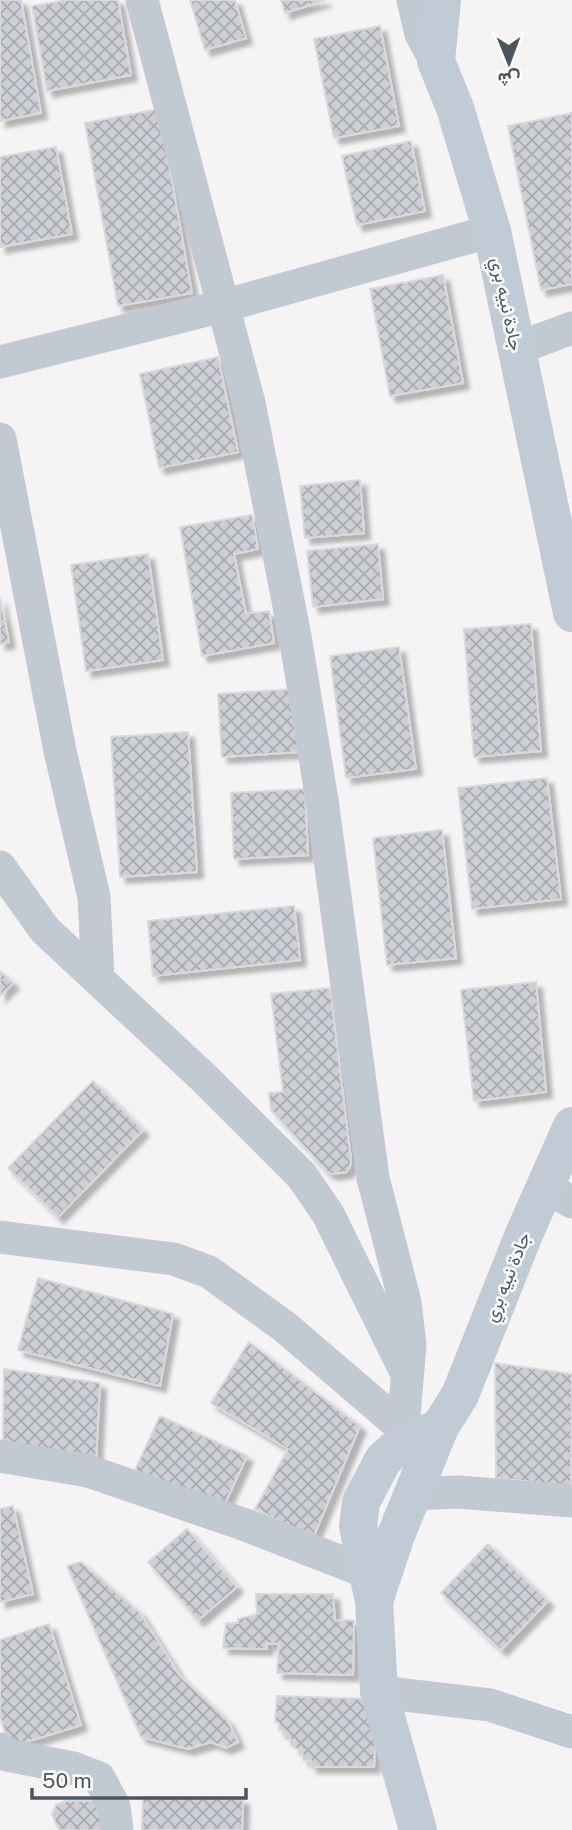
<svg xmlns="http://www.w3.org/2000/svg" width="572" height="1830" font-family="'Public Sans',Vazirmatn,sans-serif">
	<style>
		.building { fill: url(#building-cross-hatch); stroke: #d7d9de; stroke-width: 2; filter: url(#shadow) }
		.lines { fill: none; stroke-linecap: round; stroke-linejoin: round }
		.street { stroke: #c1cad2; stroke-width: 33 }
		.secondary { stroke: #c1cbd6; stroke-width: 38 }
		.labels { text-anchor: middle; dominant-baseline: central; stroke-width: 5; stroke-linejoin: round; paint-order: stroke }
		.street-label { font-size: 18px; fill: #4a5661; stroke: #fff }
	</style>
	<defs>
		<pattern id="building-cross-hatch" width="8" height="8" patternUnits="userSpaceOnUse" patternTransform="scale(1.75)"><rect width="8" height="8" fill="#cdcfd5"/><path d="M0 0l8 8M0 8l8-8" fill="none" stroke="#a8abb0"/></pattern>
		<filter id="shadow"><feDropShadow dx="6" dy="6" stdDeviation="2" flood-color="#0004"/></filter>
	</defs>
	<rect width="100%" height="100%" fill="#f5f3f3"/>
	<g class="building">
		<polygon points="0,0 21,0 41,113 0,121"/>
		<polygon points="67,0 118,0 131,75 47,91 32,6"/>
		<polygon points="190,0 235,0 246,38 205,50"/>
		<polygon points="281,0 326,0 285,13"/>
		<polygon points="380,26 399,126 334,138 314,39"/>
		<polygon points="159,109 192,293 118,306 85,123"/>
		<polygon points="572,113 572,284 541,290 508,126"/>
		<polygon points="411,141 425,211 357,225 342,156"/>
		<polygon points="56,147 72,234 0,247 0,157"/>
		<polygon points="443,275 463,383 390,396 370,289"/>
		<polygon points="218,357 238,452 159,468 140,374"/>
		<polygon points="360,480 364,533 305,538 300,486"/>
		<polygon points="252,515 258,549 234,554 246,614 269,611 274,643 202,656 180,527"/>
		<polygon points="378,544 383,599 313,607 307,551"/>
		<polygon points="148,554 163,660 86,671 71,565"/>
		<polygon points="0,598 9,642 0,644"/>
		<polygon points="531,624 541,751 474,757 464,629"/>
		<polygon points="399,647 416,769 346,778 330,656"/>
		<polygon points="294,689 298,752 222,757 218,694"/>
		<polygon points="188,732 197,872 120,877 111,737"/>
		<polygon points="547,778 561,899 472,909 458,788"/>
		<polygon points="305,789 308,855 234,859 231,793"/>
		<polygon points="442,830 456,958 387,965 373,838"/>
		<polygon points="294,906 300,960 153,976 148,921"/>
		<polygon points="0,971 13,983 0,996"/>
		<polygon points="536,982 546,1092 474,1101 461,990"/>
		<polygon points="330,988 351,1160 350,1167 346,1172 332,1174 327,1172 271,1110 269,1093 283,1092 271,994"/>
		<polygon points="93,1081 143,1130 58,1217 8,1168"/>
		<polygon points="38,1278 173,1314 160,1386 18,1350"/>
		<polygon points="249,1342 360,1426 313,1538 255,1509 288,1449 211,1403"/>
		<polygon points="495,1363 572,1374 571,1486 496,1478"/>
		<polygon points="4,1369 100,1383 96,1461 3,1450"/>
		<polygon points="160,1416 247,1456 222,1510 135,1470"/>
		<polygon points="13,1506 33,1594 0,1602 0,1509"/>
		<polygon points="187,1529 237,1587 198,1620 148,1562"/>
		<polygon points="488,1544 548,1601 501,1650 441,1593"/>
		<polygon points="81,1562 140,1613 180,1676 228,1721 238,1742 226,1748 211,1742 188,1749 141,1737 67,1566"/>
		<polygon points="256,1594 333,1594 335,1621 354,1620 353,1675 277,1673 279,1644 266,1643 267,1649 223,1648 226,1623 238,1623 238,1619 257,1614"/>
		<polygon points="49,1624 81,1725 10,1747 0,1717 0,1640"/>
		<polygon points="277,1696 370,1699 376,1719 374,1767 311,1767 311,1761 303,1760 302,1750 294,1748 294,1740 286,1739 286,1731 279,1730 279,1723 275,1722"/>
		<polygon points="143,1797 243,1799 242,1830 142,1830"/>
		<polygon points="66,1801 100,1801 113,1830 59,1830 52,1814 56,1805"/>
	</g>
	<g class="lines">
		<g class="street">
			<polyline points="142,0 249,403 295,636 322,800 373,1178 405,1302 410,1345 403,1428 415,1440"/>
			<polyline points="413,0 421,34 436,61"/>
			<polyline points="516,349 572,328"/>
			<polyline points="0,362 223,306 492,231"/>
			<polyline points="0,439 60,751 94,897 98,978"/>
			<polyline points="0,867 45,930 204,1078 302,1176 328,1214 407,1374"/>
			<polyline points="546,1188 572,1202"/>
			<polyline points="0,1237 174,1259 209,1272 285,1327 403,1428"/>
			<polyline points="0,1456 88,1471 243,1524 367,1572"/>
			<polyline points="413,1494 458,1492 572,1501"/>
			<polyline points="379,1692 490,1705 572,1732"/>
			<polyline points="0,1749 7,1755 73,1768 99,1778 114,1806 117,1830"/>
		</g>
		<g class="secondary">
			<polyline points="442,0 436,61 455,108 492,231 572,613"/>
			<polyline points="374,1601 396,1535 440,1427 460,1395 524,1234 572,1126"/>
			<polyline points="418,1830 379,1692 374,1601 358,1526 361,1502 383,1460 393,1451 440,1427"/>
		</g>
	</g>
	<g class="labels">
		<g class="street-label">
			<text transform="translate(507 304) rotate(78)">جادة نبيه بري</text>
			<text transform="translate(507 1277) rotate(-68)">جادة نبيه بري</text>
		</g>
	</g>
	<g transform="translate(509 63) rotate(179)" stroke="#ffffff" stroke-width="5" paint-order="stroke">
	<path d="M0-5L12 26L0 18L-12 26Z" fill="#4a5661"/>
	<text y="-10" font-size="19" font-weight="bold" text-anchor="middle" fill="#4a5661">ش</text>
	</g>
	<path d="M32 1788v10h214v-10" fill="none" stroke="#4a5661" stroke-width="3.5"/>
	<text x="42" y="1788" font-size="21" fill="#4a5661" stroke="#ffffff" stroke-width="5" paint-order="stroke">50 m</text>
</svg>
